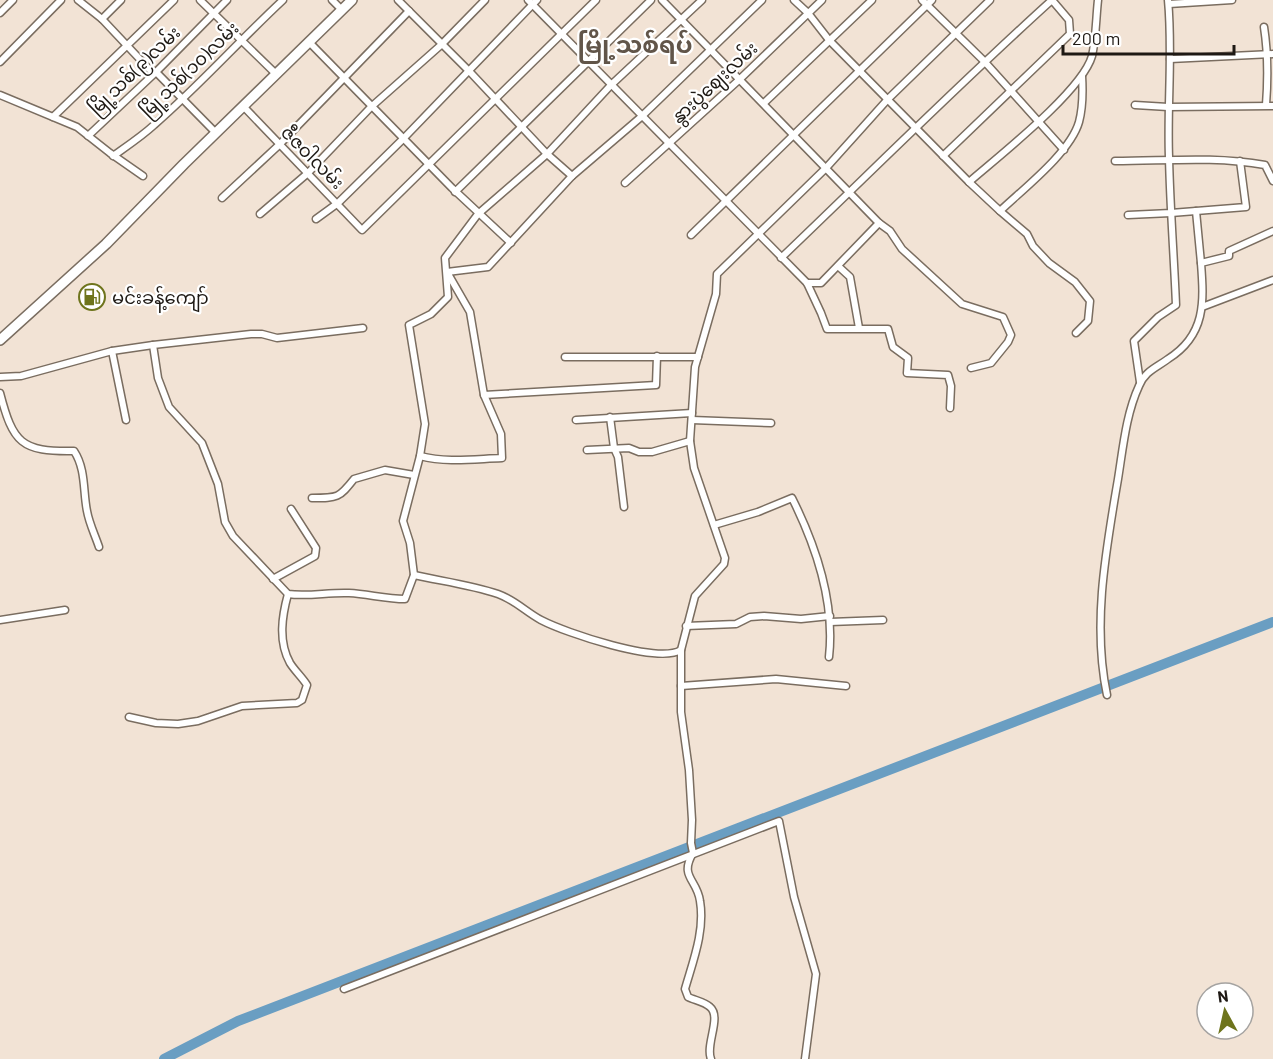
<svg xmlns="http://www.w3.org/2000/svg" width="1273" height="1059" font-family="Barlow,'Noto Sans Myanmar',sans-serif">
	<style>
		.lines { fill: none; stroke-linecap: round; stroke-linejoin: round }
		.river { stroke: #6a9ec2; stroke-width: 10 }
		.minor-casing { stroke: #7a6d60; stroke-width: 9 }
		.highway-casing { stroke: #7a6d60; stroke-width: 12 }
		.minor { stroke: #fff; stroke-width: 6 }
		.highway { stroke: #fff; stroke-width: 9 }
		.labels { text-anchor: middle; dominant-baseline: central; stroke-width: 4.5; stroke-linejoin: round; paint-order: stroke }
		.street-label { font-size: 18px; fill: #1e1914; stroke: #fff }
		.poi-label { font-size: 18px; fill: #1e1914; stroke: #fff; text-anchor: start }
		.district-label { font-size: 24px; font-weight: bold; fill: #615549; stroke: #fff }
	</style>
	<rect width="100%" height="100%" fill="#f2e3d5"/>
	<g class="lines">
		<polyline class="river" points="164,1059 238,1021 1273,622"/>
		<defs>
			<g id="minor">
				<polyline points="78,0 102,19 150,70 156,72 216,133"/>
				<polyline points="200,0 276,74"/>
				<polyline points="332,0 342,10"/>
				<polyline points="398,0 470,72 547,154 572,176"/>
				<polyline points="528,0 807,283 821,313 827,329 888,329 893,347 908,358 907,373 948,375 951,386 950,408"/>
				<polyline points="662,0 879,223 890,231 902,249 962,304 1003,317 1011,335 1008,342 991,363 971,368"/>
				<polyline points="794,0 808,13 829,40 969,182 1000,211 1027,234 1033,246 1049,263 1075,282 1090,301 1088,321 1076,333"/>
				<polyline points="922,0 984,61 1064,150"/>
				<polyline points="1169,4 1232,0"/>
				<polyline points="0,13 13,0"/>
				<polyline points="102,19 121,0"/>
				<path d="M 1264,27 C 1268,53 1268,79 1266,105"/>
				<polyline points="309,42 452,188 511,243"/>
				<polyline points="1170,59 1273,54"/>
				<polyline points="0,62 61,0"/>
				<polyline points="0,95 77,127 110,153 143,176"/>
				<polyline points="764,103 872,0"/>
				<polyline points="1135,105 1168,107 1273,106"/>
				<polyline points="243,106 362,230 596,0"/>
				<polyline points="53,117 174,0"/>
				<polyline points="88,136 156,72 227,0"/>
				<path d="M 113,156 C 127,146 141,137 154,125 C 199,86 239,41 283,0"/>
				<path d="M 1115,161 C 1167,161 1213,156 1265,165 L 1273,181"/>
				<path d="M 969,182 C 999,156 1082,91 1092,56 C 1096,38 1096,18 1098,0"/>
				<polyline points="625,183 740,79 822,0"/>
				<polyline points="455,192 651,0"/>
				<polyline points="222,198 279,145 409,11"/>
				<path d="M 1000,211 C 1023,189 1070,153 1079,122 C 1083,107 1083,92 1082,76"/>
				<polyline points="1196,211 1201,263"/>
				<polyline points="260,214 308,173 371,107 441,45 485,0"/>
				<polyline points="1128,215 1171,213 1246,207 1240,161"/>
				<polyline points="316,219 338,203 404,138 537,0"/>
				<polyline points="691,235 932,0"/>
				<path d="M 781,258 C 871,172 959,84 1052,0 L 1069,20 L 1070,34 L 943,156"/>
				<polyline points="838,266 850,277 859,328"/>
				<polyline points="807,283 821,283 879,223"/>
				<polyline points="1202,307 1273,280"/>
				<path d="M 363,328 L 277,338 L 262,334 L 251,334 L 153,345 L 158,378 L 169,407 L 202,443 L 218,484 L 225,522 L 233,536 L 288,594 C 308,597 328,592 349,593 C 368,594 386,599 405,599 L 414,575 L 410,543 L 403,521 L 420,456 L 425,424 L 409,325 L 431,314 L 448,297 L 445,258 L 478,214 L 547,154 L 611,85 L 702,0"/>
				<polyline points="112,351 126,420"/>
				<polyline points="657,356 656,385 484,395 470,312 447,272 488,267 572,176 641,117 762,0"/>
				<polyline points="565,357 698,357"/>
				<polyline points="0,377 21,376 112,351 153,345"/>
				<path d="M 1140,382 L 1134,341 L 1158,317 L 1176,305 C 1174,256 1170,206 1169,157 C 1167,105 1173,52 1168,0"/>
				<path d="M 0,393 C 13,443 21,452 74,451 C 86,469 83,492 87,511 C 89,523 95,535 99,547"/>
				<polyline points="610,417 614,448 618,457 624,507"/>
				<polyline points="576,420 692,413"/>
				<polyline points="692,420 771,423"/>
				<polyline points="587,450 629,448 639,452 652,452 690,441"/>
				<path d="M 420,456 C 447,463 474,459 502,458 L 501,434 L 484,395"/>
				<path d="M 312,498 C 338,498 339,498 354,479 L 385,470 L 414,475"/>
				<path d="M 714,525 L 758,512 L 792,498 C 816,546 835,603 829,657"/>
				<path d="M 414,575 C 441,581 472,585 498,594 C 515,600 526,612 541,620 C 566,633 658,664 681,650"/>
				<polyline points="273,579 315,556 316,548 291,509"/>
				<polyline points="0,620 65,610"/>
				<polyline points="830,622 883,620"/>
				<polyline points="686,626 736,624 750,617 764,616 801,619 830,616"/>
				<polyline points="681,686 776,679 846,686"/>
				<path d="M 1107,695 C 1092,624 1106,550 1118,479 C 1123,448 1126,414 1139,386 C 1145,371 1156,368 1168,359 C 1206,335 1204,302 1201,263 L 1229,256 L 1229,251 L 1273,231"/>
				<path d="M 129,717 L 156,723 L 178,724 L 198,721 L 242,706 L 297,703 L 302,700 L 307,685 C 302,677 295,671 290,663 C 278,641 282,616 288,594"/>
				<polyline points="344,989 779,821 794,897 816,974 805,1059"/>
				<path d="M 711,1059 C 705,1045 722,1017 710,1007 C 705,1002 694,1000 688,997 L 685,989 C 693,961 705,931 700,901 C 697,879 679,877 693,853 L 691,843 L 692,820 L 689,770 L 681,712 L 681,650 L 695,596 L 724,564 L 725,558 L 694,468 L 690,441 L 695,367 L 716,294 L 717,274 L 826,168 L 888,99 L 990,0"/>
			</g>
			<polyline id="highway" points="0,340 106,244 184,164 352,0"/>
		</defs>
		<use href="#minor" class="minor-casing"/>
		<use href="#highway" class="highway-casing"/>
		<use href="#minor" class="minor"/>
		<use href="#highway" class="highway"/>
	</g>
	<defs>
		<symbol id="fuel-ring" viewBox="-11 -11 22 22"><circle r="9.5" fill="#fff" stroke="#6e741c" stroke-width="1.5"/><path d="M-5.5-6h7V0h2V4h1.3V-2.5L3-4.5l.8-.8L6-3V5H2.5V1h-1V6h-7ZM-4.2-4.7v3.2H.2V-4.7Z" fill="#6e741c"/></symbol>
	</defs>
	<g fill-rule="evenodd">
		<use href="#fuel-ring" x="77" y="282" width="30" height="30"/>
	</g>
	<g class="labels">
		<g class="street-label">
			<text transform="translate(189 69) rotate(-44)">မြို့သစ်(၁၀)လမ်း</text>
			<text transform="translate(134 70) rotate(-44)">မြို့သစ်(၉)လမ်း</text>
			<text transform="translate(714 82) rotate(-43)">နွားပွဲဈေးလမ်း</text>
			<text transform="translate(313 157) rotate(45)">ဇီဇဝါလမ်း</text>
		</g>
		<g class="poi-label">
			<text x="112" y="297">မင်းခန့်ကျော်</text>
		</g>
		<g class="district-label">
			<text x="635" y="43">မြို့သစ်ရပ်</text>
		</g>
	</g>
	<g transform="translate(1225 1011) rotate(352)"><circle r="28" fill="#ffffff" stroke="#a5a3a1" stroke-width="1.5"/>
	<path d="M0-4.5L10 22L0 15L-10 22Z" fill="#6e741c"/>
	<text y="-9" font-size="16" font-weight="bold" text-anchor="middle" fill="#1e1914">N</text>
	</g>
	<path d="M1063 45v9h171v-9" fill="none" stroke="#1e1914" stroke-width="3"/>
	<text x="1072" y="45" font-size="18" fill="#1e1914" stroke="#ffffff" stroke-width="4.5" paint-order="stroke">200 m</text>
</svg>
